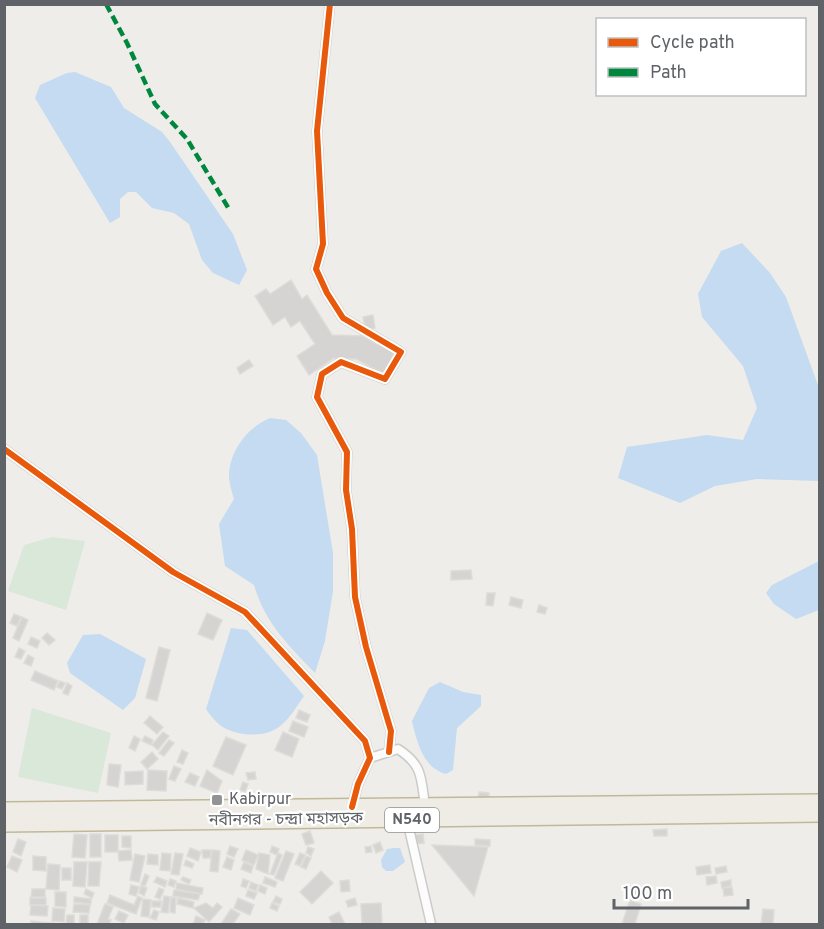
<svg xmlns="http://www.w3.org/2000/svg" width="824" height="929" font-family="Overpass,'Noto Sans Bengali',sans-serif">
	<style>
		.green { fill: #d9e8d8 }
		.water { fill: #c4dbf1 }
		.building { fill: #d5d4d2; stroke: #dddcd8; stroke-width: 1.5 }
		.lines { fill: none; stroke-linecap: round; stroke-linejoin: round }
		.street-casing { stroke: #cbcbca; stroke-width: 11 }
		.highway-casing { stroke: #c1b89a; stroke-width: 18 }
		.street { stroke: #fcfcfc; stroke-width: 8 }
		.highway { stroke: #eeece4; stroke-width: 15 }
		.quiet { stroke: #00873e; stroke-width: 4.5; stroke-dasharray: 9 4.5; stroke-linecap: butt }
		.cycleway-casing { stroke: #fff; stroke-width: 10 }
		.cycleway { stroke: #e8590c; stroke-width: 6 }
		.poi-dot { fill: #919394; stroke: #fff; stroke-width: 2 }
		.labels { text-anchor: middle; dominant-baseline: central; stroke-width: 4.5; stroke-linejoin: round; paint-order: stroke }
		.shield { fill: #fff; stroke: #8f9194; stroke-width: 1.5 }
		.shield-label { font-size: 15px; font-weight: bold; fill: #5f6266 }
		.poi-label { font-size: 16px; fill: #5f6266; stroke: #fff; text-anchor: start }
		.street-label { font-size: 16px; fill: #5f6266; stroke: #fff }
	</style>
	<rect width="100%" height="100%" fill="#eeede9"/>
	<g class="green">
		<polygon points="52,537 85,541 66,610 8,591 24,545"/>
		<polygon points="32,708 111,733 98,793 18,777"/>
	</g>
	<g class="water">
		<polygon points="75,72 111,87 124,108 162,132 170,142 233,234 247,270 239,285 213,273 202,260 189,224 174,213 152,208 136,192 128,192 120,199 120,217 110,223 35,98 40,85 67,73"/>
		<polygon points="742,243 770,273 786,297 819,388 819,481 757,479 715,486 680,503 618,478 627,447 707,435 743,440 757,408 743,366 702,317 698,294 721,251"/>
		<path d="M 270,418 L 286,420 L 301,433 L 317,455 L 333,553 L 333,591 L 325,641 L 315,673 C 288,645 265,623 254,585 L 225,566 L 219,524 L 234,499 C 232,492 229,483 229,475 C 230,450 248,427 270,418 Z"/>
		<polygon points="819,561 819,610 796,619 774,604 766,593 772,585"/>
		<path d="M 231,628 L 247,630 L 304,696 C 287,721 278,738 244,734 C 225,731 217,725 206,709 Z"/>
		<polygon points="100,634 146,659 135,698 123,710 70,673 67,663 83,635"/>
		<path d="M 440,682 L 463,692 L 481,695 L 481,706 L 457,728 L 453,770 L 446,774 C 423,768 417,742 412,721 L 429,688 Z"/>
		<polygon points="394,848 400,848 405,862 393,871 386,871 382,867 381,860 387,849"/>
	</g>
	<g class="building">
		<polygon points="291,280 302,299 307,295 332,335 362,336 394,353 384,374 356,359 334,358 309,375 297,356 315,344 300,321 291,327 285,317 273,325 255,296 266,289 270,294"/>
		<polygon points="373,315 375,328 366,330 363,317"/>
		<polygon points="249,360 253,366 240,374 237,368"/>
		<polygon points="471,570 472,579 451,580 451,571"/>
		<polygon points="487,593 495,593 493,606 486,605"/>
		<polygon points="511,597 523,600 521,608 509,605"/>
		<polygon points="539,605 547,608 545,614 537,612"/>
		<polygon points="207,613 222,620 213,640 198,634"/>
		<polygon points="14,614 21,617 17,626 10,623"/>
		<polygon points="22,617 28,620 19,641 13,638"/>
		<polygon points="47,633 55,640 49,645 42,638"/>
		<polygon points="31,637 40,641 37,648 28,644"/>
		<polygon points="159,647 170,650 157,701 146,698"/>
		<polygon points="19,648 25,651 21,659 15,657"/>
		<polygon points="28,655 34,658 31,666 24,663"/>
		<polygon points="35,671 58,681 54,690 31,680"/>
		<polygon points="60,681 65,683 62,689 57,687"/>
		<polygon points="67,683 72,686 68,695 63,693"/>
		<polygon points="299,710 310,715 307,722 296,718"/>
		<polygon points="150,716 163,727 157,734 144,723"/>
		<polygon points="293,721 308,727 304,737 289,731"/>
		<polygon points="163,732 169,736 158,750 152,745"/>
		<polygon points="283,732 299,739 292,757 275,750"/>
		<polygon points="134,736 140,739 135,751 129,748"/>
		<polygon points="145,736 153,740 151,745 142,741"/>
		<polygon points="226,737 246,745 233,775 213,766"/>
		<polygon points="169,740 174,743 164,756 159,753"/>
		<polygon points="182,750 188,753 183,764 177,762"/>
		<polygon points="152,752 158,759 147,769 141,762"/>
		<polygon points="109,764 121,765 118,787 107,785"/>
		<polygon points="174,766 181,769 175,781 169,779"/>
		<polygon points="148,770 167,771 166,791 147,790"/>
		<polygon points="207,770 222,781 217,793 200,786"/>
		<polygon points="143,771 143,784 125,785 125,772"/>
		<polygon points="255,772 256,779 248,780 246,773"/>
		<polygon points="190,773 199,777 195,786 185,782"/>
		<polygon points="243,782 248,784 245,792 240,790"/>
		<polygon points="479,792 489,793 489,799 478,799"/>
		<polygon points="667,829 667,836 654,836 653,830"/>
		<polygon points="310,831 314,843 306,845 302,834"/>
		<polygon points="74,834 87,835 85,858 72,857"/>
		<rect x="90" y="834" width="11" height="23"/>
		<polygon points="423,834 424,843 416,844 415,835"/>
		<rect x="105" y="835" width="13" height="17"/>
		<polygon points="122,836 131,836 131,848 122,847"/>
		<polygon points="18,839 26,842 21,856 13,852"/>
		<polygon points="475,839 490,840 490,846 475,845"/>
		<polygon points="380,842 383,850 376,853 373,845"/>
		<polygon points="432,845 488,847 474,896"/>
		<polygon points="230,846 238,849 234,857 227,854"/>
		<polygon points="272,846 279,849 277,855 270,852"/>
		<polygon points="371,846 372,852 366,853 365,847"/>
		<polygon points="308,847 314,849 311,856 306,853"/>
		<polygon points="190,848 201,852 198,861 187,856"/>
		<polygon points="131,850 132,860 119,861 118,851"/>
		<polygon points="202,850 211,850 211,858 203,858"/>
		<polygon points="212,850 220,851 218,872 210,871"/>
		<polygon points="246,850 258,855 254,865 242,860"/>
		<polygon points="286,851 294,854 283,881 275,878"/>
		<polygon points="162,853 171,854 170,871 160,870"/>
		<polygon points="175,853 183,854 179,875 171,874"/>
		<polygon points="259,853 270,855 268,874 256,869"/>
		<polygon points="278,853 282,855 274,875 270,874"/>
		<polygon points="300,853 305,855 300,866 295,864"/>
		<polygon points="135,854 145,856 139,882 130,880"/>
		<polygon points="148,854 158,855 158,865 147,864"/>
		<polygon points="12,856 22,860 17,872 7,867"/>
		<polygon points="33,856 46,857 46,871 33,870"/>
		<polygon points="306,856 311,858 306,869 301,867"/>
		<polygon points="227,857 234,860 231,870 223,867"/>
		<polygon points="186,860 194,864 192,868 184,865"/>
		<polygon points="74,862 87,862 85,887 73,886"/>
		<polygon points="89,862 101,862 99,886 88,886"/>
		<polygon points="244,862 253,866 251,873 241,869"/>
		<polygon points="48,864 60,865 59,890 46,889"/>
		<polygon points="710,865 711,873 697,875 696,867"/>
		<polygon points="726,866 727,872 716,874 715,868"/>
		<rect x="62" y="868" width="9" height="12"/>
		<polygon points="321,871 333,883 312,904 300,892"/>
		<polygon points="145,874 149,876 145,886 141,885"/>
		<polygon points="716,876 717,883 707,885 706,877"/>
		<polygon points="157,877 167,881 165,887 154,882"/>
		<polygon points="183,877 191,880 189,884 181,880"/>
		<polygon points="265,877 277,882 275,887 263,883"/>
		<polygon points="170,879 176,881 174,887 168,885"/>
		<polygon points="243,879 249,881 246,888 241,886"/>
		<polygon points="349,880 350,891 341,892 340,881"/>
		<polygon points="731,880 731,886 722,888 721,882"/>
		<polygon points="251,882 258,885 256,891 249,888"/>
		<polygon points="177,883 203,888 202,894 176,889"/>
		<polygon points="131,885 139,887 136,896 129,894"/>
		<polygon points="260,885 267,888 265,894 258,891"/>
		<polygon points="141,886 147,888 144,896 139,893"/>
		<polygon points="631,886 639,888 635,898 628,895"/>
		<polygon points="732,887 733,895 724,896 723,888"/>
		<polygon points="159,888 164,890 160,899 155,897"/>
		<polygon points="32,889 45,889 45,897 31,897"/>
		<polygon points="86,889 94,893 92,898 84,894"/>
		<polygon points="174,890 200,894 198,900 173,896"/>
		<polygon points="248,890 257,893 254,899 246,896"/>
		<polygon points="55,892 66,892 66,907 55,906"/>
		<polygon points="110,895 134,905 138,896 142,898 136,914 107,903"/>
		<polygon points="164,896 170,897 168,913 161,912"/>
		<polygon points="276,896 282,899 280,904 273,902"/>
		<polygon points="74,897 91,899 91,904 74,902"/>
		<polygon points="171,897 176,898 175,913 170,912"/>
		<rect x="30" y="898" width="16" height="7"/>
		<polygon points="178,898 194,902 193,908 177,904"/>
		<polygon points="238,898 254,905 250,915 234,908"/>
		<polygon points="355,898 357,905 348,907 346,901"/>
		<polygon points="143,899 151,900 149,917 141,916"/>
		<polygon points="630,900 641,904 635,924 622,924"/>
		<rect x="152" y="901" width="9" height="6"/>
		<polygon points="206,903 213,908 217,903 222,907 209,922 194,908"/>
		<polygon points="272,903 279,906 277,911 270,908"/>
		<polygon points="381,903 382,924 362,924 361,904"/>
		<polygon points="74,904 90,905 89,913 73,912"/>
		<polygon points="105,904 113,907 108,919 111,920 109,924 97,924"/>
		<polygon points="31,905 48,906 47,916 30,915"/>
		<polygon points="53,908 65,909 64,922 52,921"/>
		<polygon points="231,909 240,914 233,924 221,924"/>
		<polygon points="763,909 774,910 773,924 761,924"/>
		<polygon points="154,910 159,912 156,920 150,918"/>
		<polygon points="119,911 128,915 124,923 115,919"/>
		<polygon points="339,912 345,924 332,924 329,917"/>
		<polygon points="67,915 74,915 74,924 66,924"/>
		<rect x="80" y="915" width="8" height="9"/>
		<polygon points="196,916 205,920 203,924 193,924"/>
		<polygon points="31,921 61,924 31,924"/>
	</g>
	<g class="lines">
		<defs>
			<g id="street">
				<polyline points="330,4 317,131 323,244 316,269 327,293 343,318 401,352 385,379 341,362 322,374 317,397 347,452 346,490 352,529 355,597 366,647 391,731 389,752"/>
				<polyline points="4,449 173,572 245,612 365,741 370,758 358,784 352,807"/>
				<path d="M 370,758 L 398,749 C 423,765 421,778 425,806"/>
				<polyline points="407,820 431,924"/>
			</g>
			<g id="highway">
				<polyline points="4,810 820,802"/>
				<polyline points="4,824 820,814"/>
			</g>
		</defs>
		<use href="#street" class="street-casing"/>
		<use href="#highway" class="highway-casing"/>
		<use href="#street" class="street"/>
		<use href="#highway" class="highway"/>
		<polyline class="quiet" points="106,4 127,43 155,104 187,139 229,209"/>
		<defs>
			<g id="cycleway">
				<polyline points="330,4 317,131 323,244 316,269 327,293 343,318 401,352 385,379 341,362 322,374 317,397 347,452 346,490 352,529 355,597 366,647 391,731 389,752"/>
				<polyline points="4,449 173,572 245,612 365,741 370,758 358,784 352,807"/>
			</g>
		</defs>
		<use href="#cycleway" class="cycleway-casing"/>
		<use href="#cycleway" class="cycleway"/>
	</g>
	<rect class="poi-dot" x="211" y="794" width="12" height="12" rx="3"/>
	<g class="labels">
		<rect class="shield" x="385" y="808" width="54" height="24" rx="4.5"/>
		<g class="shield-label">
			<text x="412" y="820">N540</text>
		</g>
		<g class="poi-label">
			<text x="229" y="800">Kabirpur</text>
		</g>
		<g class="street-label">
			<text transform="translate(286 820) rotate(-1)">নবীনগর - চন্দ্রা মহাসড়ক</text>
		</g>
	</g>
	<rect width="824" height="929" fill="none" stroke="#5f6266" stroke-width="12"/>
	<rect x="596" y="18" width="210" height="78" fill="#ffffff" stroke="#bfc0c2" stroke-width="1.5"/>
	<rect x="608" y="38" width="30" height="9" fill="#e8590c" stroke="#bfc0c2" stroke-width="1.5"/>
	<text x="650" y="48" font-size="18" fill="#5f6266">Cycle path</text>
	<rect x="608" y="68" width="30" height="9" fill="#00873e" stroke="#bfc0c2" stroke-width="1.5"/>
	<text x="650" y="78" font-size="18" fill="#5f6266">Path</text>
	<path d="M614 899v9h134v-9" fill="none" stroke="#5f6266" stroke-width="3"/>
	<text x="623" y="899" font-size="18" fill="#5f6266" stroke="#ffffff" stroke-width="4.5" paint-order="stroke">100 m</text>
</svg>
